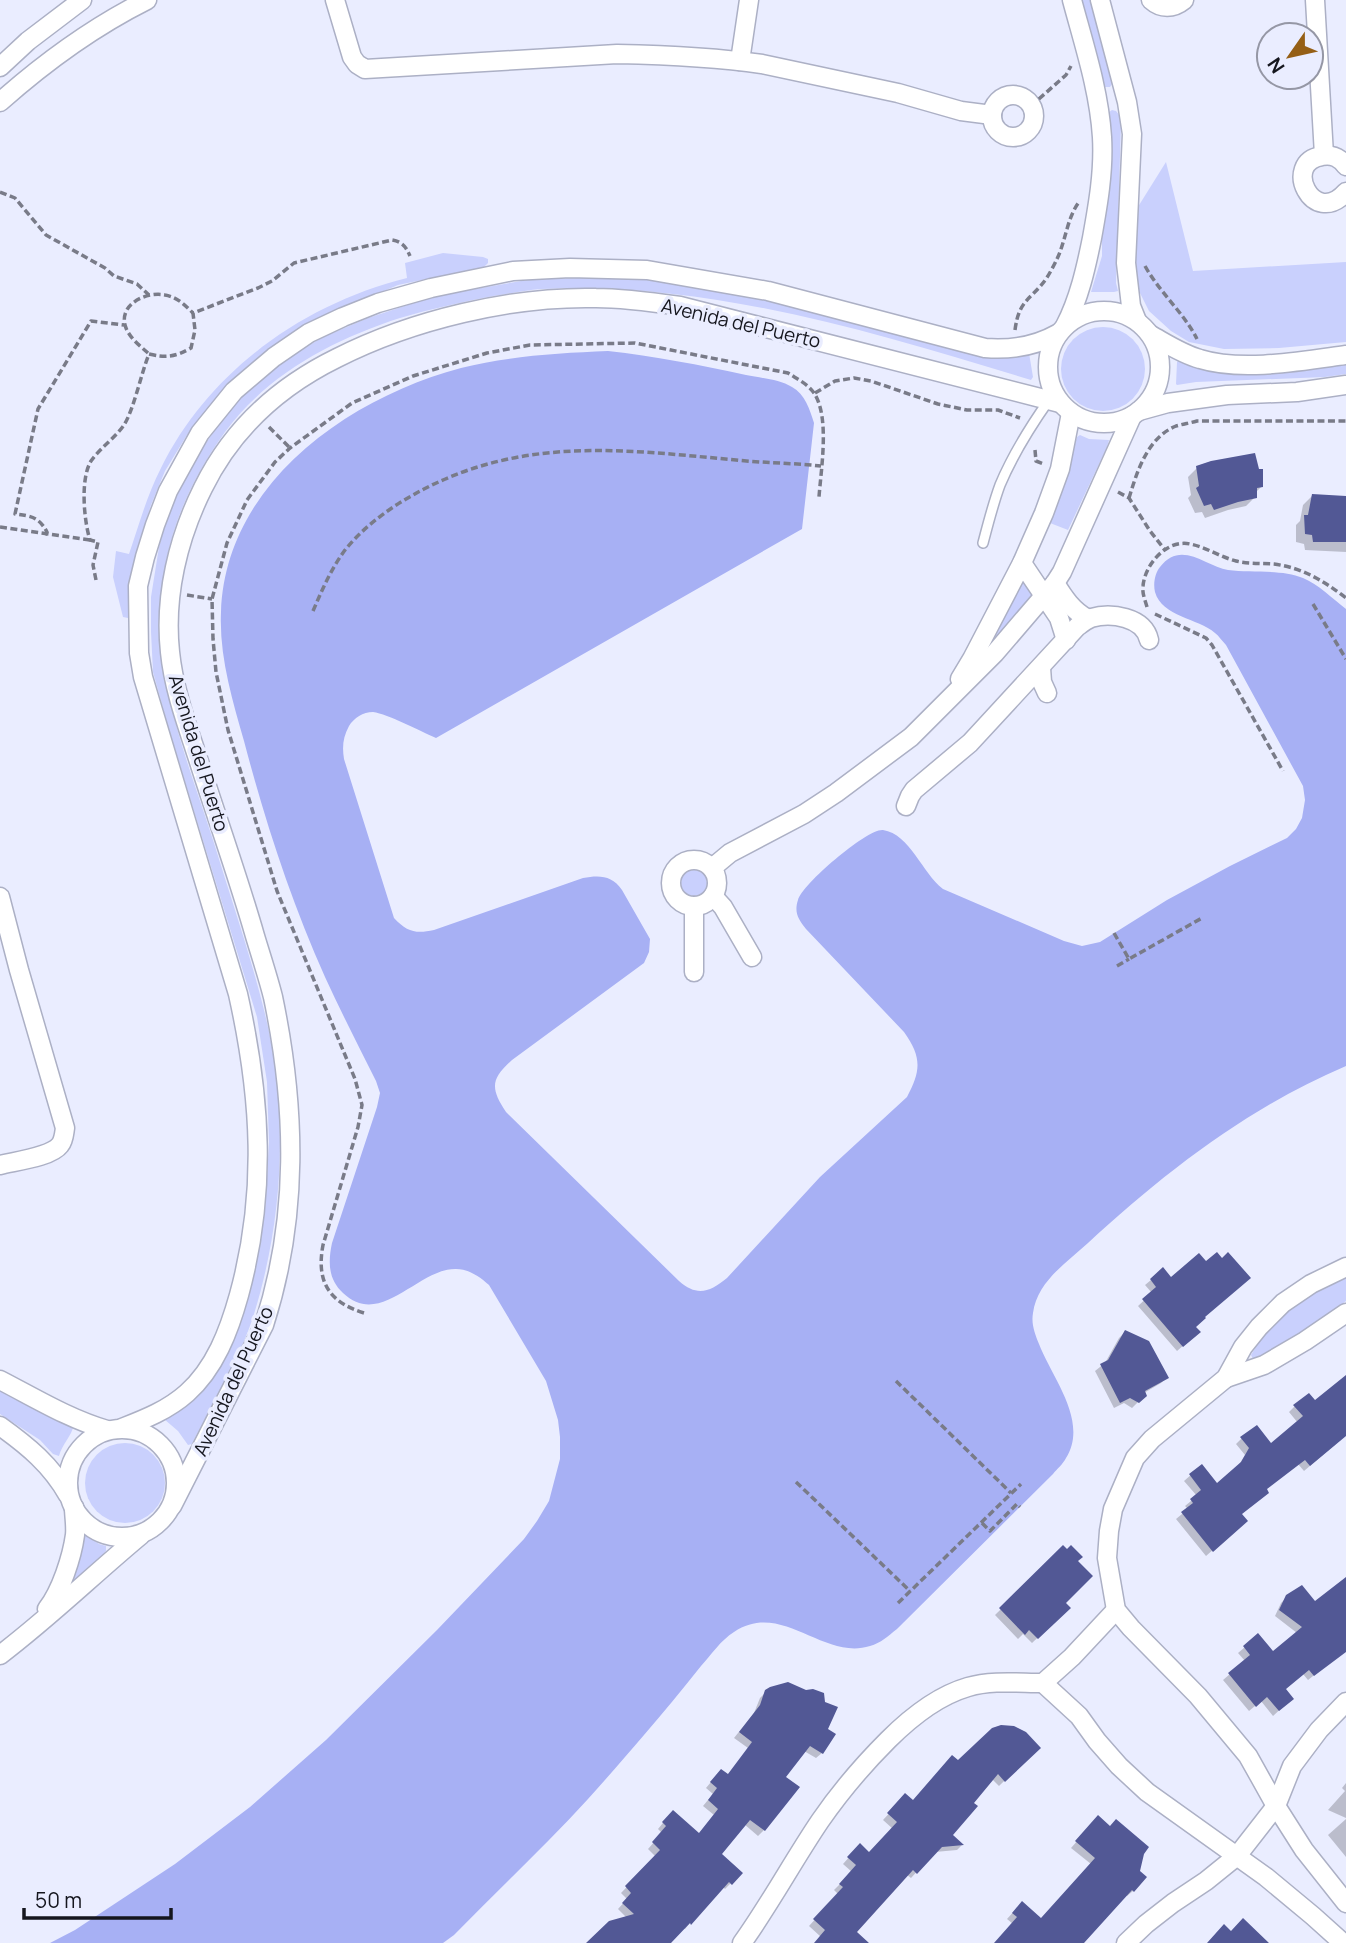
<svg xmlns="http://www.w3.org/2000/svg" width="1346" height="1943" font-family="Manrope,sans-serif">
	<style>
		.green { fill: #c9d0fd }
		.water { fill: #a7b0f4 }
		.shadow { fill: #0003 }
		.building { fill: #525895 }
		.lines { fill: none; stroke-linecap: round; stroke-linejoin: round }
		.service-casing { stroke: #acb0c5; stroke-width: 12 }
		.minor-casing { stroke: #acb0c5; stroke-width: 21 }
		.path { stroke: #797b88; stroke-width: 3.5; stroke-dasharray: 7 3.5; stroke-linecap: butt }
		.service { stroke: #fff; stroke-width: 9 }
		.minor { stroke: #fff; stroke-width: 18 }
		.labels { text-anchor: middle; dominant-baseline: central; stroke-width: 7; stroke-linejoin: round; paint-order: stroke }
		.street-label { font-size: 19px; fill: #15161e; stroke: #eaedff }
	</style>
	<rect width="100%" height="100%" fill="#eaedff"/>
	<g class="green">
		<polygon points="1081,0 1090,0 1111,77 1112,84 1110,87 1105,87 1103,81"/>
		<polygon points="1112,110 1116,111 1120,116 1121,124 1116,283 1118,291 1114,292 1091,292 1102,256 1102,220 1108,113"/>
		<polygon points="1166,162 1193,271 1346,262 1346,342 1279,348 1224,349 1189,342 1171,331 1149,311 1134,281 1136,210"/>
		<path d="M 443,253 L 483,257 L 488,259 L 488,263 L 484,267 L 398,285 L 337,311 L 301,327 L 267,350 L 241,372 L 217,397 L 187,435 L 165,471 L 151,505 L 139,543 L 132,576 L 131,615 L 128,618 L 123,617 L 113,577 L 116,551 L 129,554 C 139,525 147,495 161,468 C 209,371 303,304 407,278 L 405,263 Z"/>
		<path d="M 629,277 C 763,295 896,325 1029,353 L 1033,377 L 1031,380 C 873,332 708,281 541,289 C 525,290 509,294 493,296 C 461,302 431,309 400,318 C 332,340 268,374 225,432 C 180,495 156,561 161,639 C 165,709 193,777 214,843 C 231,899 250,953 264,1010 C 289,1108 284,1217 254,1314 C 240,1359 213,1402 192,1444 L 188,1445 L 178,1431 L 164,1419 L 228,1347 L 241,1318 L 257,1258 L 265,1210 L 269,1143 L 267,1082 L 257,1017 L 168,726 L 153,672 L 151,632 L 151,597 L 159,547 L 169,512 L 196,457 L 225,416 L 247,391 L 281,363 L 321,338 L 368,318 L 435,296 L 533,279 Z"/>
		<circle cx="1103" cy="369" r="42"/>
		<polygon points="1179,360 1346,364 1346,374 1325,377 1196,382 1177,385 1176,384 1177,362"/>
		<polygon points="1080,435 1089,439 1109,440 1107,447 1068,530 1050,523 1063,486 1077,437"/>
		<polygon points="1025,578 1033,595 987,655 984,647"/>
		<circle cx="694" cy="883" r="13"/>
		<path d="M 1346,1273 L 1346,1301 L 1305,1333 L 1256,1361 L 1253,1359 L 1251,1355 C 1266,1330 1287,1307 1311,1290 C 1321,1283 1335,1278 1346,1273 Z"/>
		<path d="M 4,1388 L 74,1424 C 72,1436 62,1444 59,1456 L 53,1454 L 40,1440 L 0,1414 L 0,1390 Z"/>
		<circle cx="125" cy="1483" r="40"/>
		<polygon points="85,1534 99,1544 106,1546 106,1551 72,1589 66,1579 81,1536"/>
	</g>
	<path class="water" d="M 608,351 C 654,356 700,365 746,375 C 760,378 779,379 792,387 C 805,394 810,410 814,423 L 802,529 L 436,738 C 420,731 388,714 373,712 C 363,712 354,718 349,726 C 343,737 342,747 344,759 L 394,918 C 407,932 416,934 434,930 L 583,878 C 599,875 612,875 622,890 L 650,939 L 649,952 L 644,963 L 512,1060 C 491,1079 490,1088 506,1112 L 679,1281 C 697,1297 710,1292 727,1278 L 820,1177 L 907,1097 C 921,1071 922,1057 904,1032 L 806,929 C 798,919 794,912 798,900 C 802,884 868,828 883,830 C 910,834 922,873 943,889 L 1064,941 L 1082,946 L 1100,942 L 1167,900 L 1230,866 L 1287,838 L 1296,829 L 1302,818 L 1305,800 L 1303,786 L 1226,645 C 1222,641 1219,636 1215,633 C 1198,618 1162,617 1155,592 C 1153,584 1155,573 1160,567 C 1181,539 1207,567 1228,570 C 1251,573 1282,569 1303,578 C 1318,584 1333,599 1346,609 L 1346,1066 C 1249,1107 1164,1173 1088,1243 C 1066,1263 1037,1282 1033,1313 C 1031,1324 1035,1334 1039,1344 C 1052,1378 1089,1421 1066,1458 C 1063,1464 1057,1469 1053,1474 L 897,1629 C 888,1636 881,1643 870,1646 C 823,1661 782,1600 734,1632 C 721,1640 711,1655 701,1666 C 682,1690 663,1713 644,1735 C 625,1757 607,1778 588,1799 C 545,1846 498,1890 454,1935 L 443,1943 L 50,1943 L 75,1930 L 175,1864 L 250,1807 L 326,1740 L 437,1630 L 524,1539 L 537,1521 L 549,1501 L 560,1459 L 560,1437 L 558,1420 L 546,1381 L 489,1285 C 480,1277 469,1269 456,1269 C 418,1268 381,1329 343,1293 C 328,1279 328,1262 332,1243 L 377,1107 L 380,1093 L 376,1081 C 359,1047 341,1012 325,977 C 291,901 265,821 244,741 C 232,699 219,656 221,612 C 225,484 348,398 461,368 C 509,356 559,353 608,351 Z"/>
	<g class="shadow">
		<polygon points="1197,468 1262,486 1255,493 1255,497 1246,506 1228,510 1205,518 1202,512 1195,513 1188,498 1191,495 1188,477"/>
		<polygon points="1312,496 1346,498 1346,552 1305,550 1304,544 1296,542 1296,525 1300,521 1303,505"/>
		<polygon points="1151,1280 1203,1317 1194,1327 1193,1337 1177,1351 1138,1306 1152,1293 1145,1285"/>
		<polygon points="1125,1332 1166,1378 1161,1383 1144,1393 1145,1395 1132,1408 1124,1403 1114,1408 1095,1371 1105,1363 1119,1338"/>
		<polygon points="1346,1377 1346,1410 1337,1443 1304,1471 1298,1464 1265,1490 1240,1514 1240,1526 1206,1556 1176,1519 1188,1509 1185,1506 1197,1496 1184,1481 1201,1466 1217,1486 1237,1468 1245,1455 1236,1444 1242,1438 1271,1445 1298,1423 1289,1412 1295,1406 1314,1402"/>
		<polygon points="1063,1548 1064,1603 1069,1608 1032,1643 1023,1634 1018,1639 995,1615"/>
		<polygon points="1346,1579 1346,1650 1308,1680 1303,1674 1284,1690 1286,1704 1273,1716 1261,1701 1249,1711 1223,1680 1245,1661 1238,1653 1258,1636 1272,1653 1297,1633 1275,1616 1281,1603 1287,1597 1314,1604"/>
		<polygon points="766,1692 826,1730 822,1753 816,1758 804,1751 783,1777 797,1788 764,1830 758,1836 744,1824 719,1854 741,1873 725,1889 723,1887 690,1923 685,1929 683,1928 669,1943 589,1943 627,1918 618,1909 627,1899 621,1893 656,1857 648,1849 662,1833 658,1829 667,1818 698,1835 714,1815 703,1806 713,1794 706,1788 716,1776 727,1776 748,1748 734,1738 754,1713 760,1698"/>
		<polygon points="1038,1748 999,1786 992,1779 972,1803 951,1835 962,1845 957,1850 935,1852 911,1878 907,1875 855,1932 867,1943 816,1943 821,1937 809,1926 838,1894 834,1890 852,1872 843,1864 860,1845 869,1854 893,1829 883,1820 906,1795 913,1802 958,1763"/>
		<polygon points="1346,1783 1346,1818 1328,1810 1345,1791 1342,1788"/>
		<polygon points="1346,1819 1346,1857 1328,1835"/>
		<polygon points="1093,1823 1142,1853 1133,1891 1127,1896 1125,1894 1073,1943 996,1943 1013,1924 1007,1919 1016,1909 1041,1920 1091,1864 1071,1848"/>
	</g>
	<g class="building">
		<polygon points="1255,453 1259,469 1263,469 1263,487 1257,488 1257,498 1238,502 1214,510 1211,504 1204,506 1196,488 1199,486 1196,466 1211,461"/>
		<polygon points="1312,494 1346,496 1346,542 1313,542 1312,535 1305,534 1304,515 1308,515"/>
		<polygon points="1217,1252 1222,1258 1228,1252 1251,1278 1205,1317 1206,1318 1196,1327 1201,1332 1183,1347 1142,1299 1156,1287 1150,1279 1163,1267 1171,1277 1199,1253 1206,1261"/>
		<polygon points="1125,1330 1149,1341 1169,1378 1145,1391 1147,1396 1139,1403 1130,1398 1120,1403 1100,1364 1108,1360"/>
		<polygon points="1346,1375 1346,1436 1310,1466 1305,1460 1267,1489 1269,1493 1242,1514 1248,1521 1213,1552 1181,1512 1193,1503 1190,1499 1201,1490 1189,1474 1202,1464 1217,1483 1241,1462 1249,1448 1240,1437 1257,1425 1271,1443 1303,1416 1293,1405 1309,1393 1315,1400"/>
		<polygon points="1063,1545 1067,1549 1071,1545 1083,1557 1078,1561 1093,1576 1066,1603 1071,1608 1038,1639 1029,1630 1025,1635 999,1608"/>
		<polygon points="1346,1577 1346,1652 1314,1676 1309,1670 1286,1689 1294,1699 1279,1711 1267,1697 1256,1707 1228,1673 1250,1655 1243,1646 1258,1633 1273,1651 1302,1627 1279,1610 1286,1595 1302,1585 1315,1601"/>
		<polygon points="788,1682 806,1690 813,1689 824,1693 825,1702 838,1707 828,1729 836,1734 823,1754 810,1746 786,1777 800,1787 765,1831 750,1820 722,1854 743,1873 732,1885 729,1882 691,1925 690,1923 671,1943 586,1943 609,1921 634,1914 622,1903 631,1893 625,1886 660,1850 652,1842 666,1826 662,1822 673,1810 699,1833 718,1809 708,1800 717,1788 710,1782 721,1769 728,1774 752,1742 739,1732 760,1705 765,1690 770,1687"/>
		<polygon points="1001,1725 1014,1726 1026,1732 1041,1748 1005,1782 998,1774 974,1803 978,1806 953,1835 964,1845 942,1847 917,1874 913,1870 857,1932 869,1943 814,1943 825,1930 813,1919 843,1887 839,1884 856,1865 847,1857 860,1843 869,1852 897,1822 887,1813 905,1793 913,1800 952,1755 958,1760 992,1728"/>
		<polygon points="1098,1815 1110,1826 1116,1819 1149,1847 1144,1854 1140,1871 1147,1877 1134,1892 1132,1890 1084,1943 994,1943 1017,1917 1012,1913 1022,1901 1041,1918 1095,1858 1075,1841"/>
		<polygon points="1243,1918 1269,1943 1207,1943 1224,1924 1231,1931"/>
	</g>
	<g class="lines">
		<defs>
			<path id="service" d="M 983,543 C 988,524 993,504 1000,485 C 1013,454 1030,427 1049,400"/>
			<g id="minor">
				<path d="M 335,0 L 352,57 L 357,64 L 365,69 L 617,54 C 665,55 714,57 762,64 L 898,93 L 961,111 L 992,115"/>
				<polyline points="1100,0 1127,102 1132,134 1126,263 1131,306 1137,321"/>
				<path d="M 1151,0 C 1161,9 1173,9 1184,0"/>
				<polyline points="1315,0 1324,155"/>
				<polyline points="740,61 749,0"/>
				<polyline points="0,67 28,41 82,0"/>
				<circle cx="1013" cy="116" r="21"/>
				<path d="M 0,102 C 45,62 93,27 147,0"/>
				<path d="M 1346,166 C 1340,158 1333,154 1322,156 C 1281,162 1313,229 1346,192"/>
				<circle cx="1104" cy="367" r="56"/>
				<path d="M 1065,326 C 1079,299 1086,268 1092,238 C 1098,205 1104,171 1102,137 C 1099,90 1084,45 1072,0"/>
				<path d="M 1151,335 C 1167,344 1182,354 1200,359 C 1242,372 1302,361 1346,355"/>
				<polyline points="1139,411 1168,403 1227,395 1297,392 1346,385"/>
				<polyline points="1022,563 1059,618 1066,640"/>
				<path d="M 1055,583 C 1064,598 1073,611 1088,619"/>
				<polyline points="1041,668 1042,682 1047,693"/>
				<polyline points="960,679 972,659 1022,563 1044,513 1060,469 1071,413"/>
				<path d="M 906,806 L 910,796 L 914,790 L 970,743 L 1077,627 C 1081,624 1086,620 1091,618 C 1111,612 1144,617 1149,640"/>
				<circle cx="694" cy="883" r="23"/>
				<polyline points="712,868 730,853 804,814 836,793 911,737 995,653 1055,583 1062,572 1132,416"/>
				<polyline points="713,896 723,907 752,957"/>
				<path d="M 0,897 L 19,970 L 65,1128 C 64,1134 64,1140 60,1145 C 51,1157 16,1161 0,1165"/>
				<polyline points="694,972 694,906"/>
				<polyline points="1346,1267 1311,1284 1283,1303 1259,1327 1243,1347 1226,1378 1152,1439 1135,1458 1113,1509 1109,1531 1107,1558 1116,1610 1131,1628 1198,1696 1248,1756 1276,1806 1304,1850 1346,1903"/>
				<polyline points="1226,1378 1264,1365 1305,1341 1346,1313"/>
				<path d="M 0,1380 C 35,1398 69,1419 107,1430"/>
				<path d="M 0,1426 C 28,1446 51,1465 68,1495"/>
				<path d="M 122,1428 C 145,1419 168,1410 187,1393 C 215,1368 229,1331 239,1295 C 267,1193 261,1097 238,994 L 143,677 L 139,653 L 138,586 L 145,557 L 155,525 L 168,491 L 200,433 L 234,391 L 274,357 L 309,333 L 343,317 L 378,303 L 431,288 L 513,271 L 570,268 L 647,270 L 768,291 L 985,348 C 1011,350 1034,347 1057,334"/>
				<circle cx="122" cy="1483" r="54"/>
				<path d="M 172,1506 L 264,1325 C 299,1217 296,1107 273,997 C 268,977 261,956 255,936 C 239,880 219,824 201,768 C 189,730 174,692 170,652 C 164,596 178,538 203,488 C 232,429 278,387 337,358 C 412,320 512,296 596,298 C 624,298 652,302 680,306 L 1060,403"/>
				<path d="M 47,1609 C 61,1591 72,1557 75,1535 C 76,1526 74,1516 74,1507"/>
				<path d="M 0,1655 C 49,1618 94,1574 141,1535"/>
				<polyline points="1043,1683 1079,1716 1097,1741 1119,1766 1147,1792 1266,1877 1313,1916 1343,1943"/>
				<path d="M 742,1943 C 770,1904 793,1861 820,1821 C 840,1792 863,1765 888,1740 C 911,1717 937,1696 968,1687 C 992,1680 1018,1683 1043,1683 L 1072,1657 L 1116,1610"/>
				<polyline points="1126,1943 1146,1924 1173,1903 1206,1881 1237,1856 1276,1806 1292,1766 1319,1730 1346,1702"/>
			</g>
		</defs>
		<use href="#service" class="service-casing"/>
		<use href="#minor" class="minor-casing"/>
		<g class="path">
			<polyline points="1031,106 1066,75 1071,66"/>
			<polyline points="0,192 15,198 46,235 105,268 114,276 137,284 149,295"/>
			<path d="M 1145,266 C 1160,293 1184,313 1197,339"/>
			<path d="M 1015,330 C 1019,299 1031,300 1046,279 C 1050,273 1054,265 1057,259 C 1066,240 1067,218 1079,202"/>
			<path d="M 148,353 C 140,346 130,338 126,328 C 117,305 146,291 165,295 C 177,297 185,305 193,313"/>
			<polyline points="815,393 835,381 854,378 871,381 938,404 967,410 998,410 1020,418"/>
			<polyline points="269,427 290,448"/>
			<polyline points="1035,450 1036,461 1044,464"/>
			<polyline points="1118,492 1129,498 1150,531 1165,550"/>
			<path d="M 1129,498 C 1137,472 1147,438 1176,426 C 1183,424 1190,423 1197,421 L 1346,421"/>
			<polyline points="0,527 90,540"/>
			<path d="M 45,535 L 47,532 C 39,517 31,516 15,514 L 38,409 L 91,321 L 124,325"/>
			<path d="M 96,580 L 93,565 L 98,542 L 90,540 C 84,521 80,479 91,461 C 100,448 115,438 124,425 C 134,409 141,374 149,354 C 166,358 175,357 191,348 L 195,330 L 193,313 L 258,288 L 272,281 L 294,263 L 392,240 C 403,242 406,247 410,256"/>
			<polyline points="187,595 212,599"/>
			<polyline points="1313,604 1346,659"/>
			<path d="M 1147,607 C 1145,600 1142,593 1143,586 C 1145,564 1167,539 1190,544 C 1206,547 1220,557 1236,561 C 1248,564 1261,563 1274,564 C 1303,568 1324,581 1346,598"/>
			<path d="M 313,611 C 322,590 331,569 345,550 C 366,524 395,504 424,489 C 527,436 626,450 736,460 C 765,463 793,463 821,466"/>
			<polyline points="1155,614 1206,638 1212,645 1283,771"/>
			<polyline points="1114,933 1129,959 1202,918"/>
			<polyline points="1117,966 1129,959"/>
			<path d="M 364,1313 C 329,1302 316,1282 323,1245 L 358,1127 L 362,1105 L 355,1079 L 277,891 L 228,730 L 216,672 L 213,639 L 212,599 L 227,543 L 247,500 L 275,462 L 290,448 L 352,403 L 413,376 L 487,353 L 530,345 L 635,343 L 788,373 C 797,379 808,384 814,393 C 830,417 821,469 819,497"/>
			<polyline points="896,1381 1011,1493"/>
			<polyline points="796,1482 910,1591"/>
			<polyline points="982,1523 990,1531 1017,1504 1020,1507"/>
			<polyline points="898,1603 1021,1484"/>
		</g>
		<use href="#service" class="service"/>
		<use href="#minor" class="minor"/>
	</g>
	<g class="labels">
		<g class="street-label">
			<text transform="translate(741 323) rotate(13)">Avenida del Puerto</text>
			<text transform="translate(199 753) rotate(73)">Avenida del Puerto</text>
			<text transform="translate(233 1381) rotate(-65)">Avenida del Puerto</text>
		</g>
	</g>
	<g transform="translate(1290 56) rotate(236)"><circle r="33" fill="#eaedff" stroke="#9597a5" stroke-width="2"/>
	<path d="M0-5L12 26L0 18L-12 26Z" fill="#955f16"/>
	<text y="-10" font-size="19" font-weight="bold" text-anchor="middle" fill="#15161e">N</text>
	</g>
	<path d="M24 1908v10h147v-10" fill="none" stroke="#15161e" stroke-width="3.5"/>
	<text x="35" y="1908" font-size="21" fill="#15161e" stroke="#eaedff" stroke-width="5" paint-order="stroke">50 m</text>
</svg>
